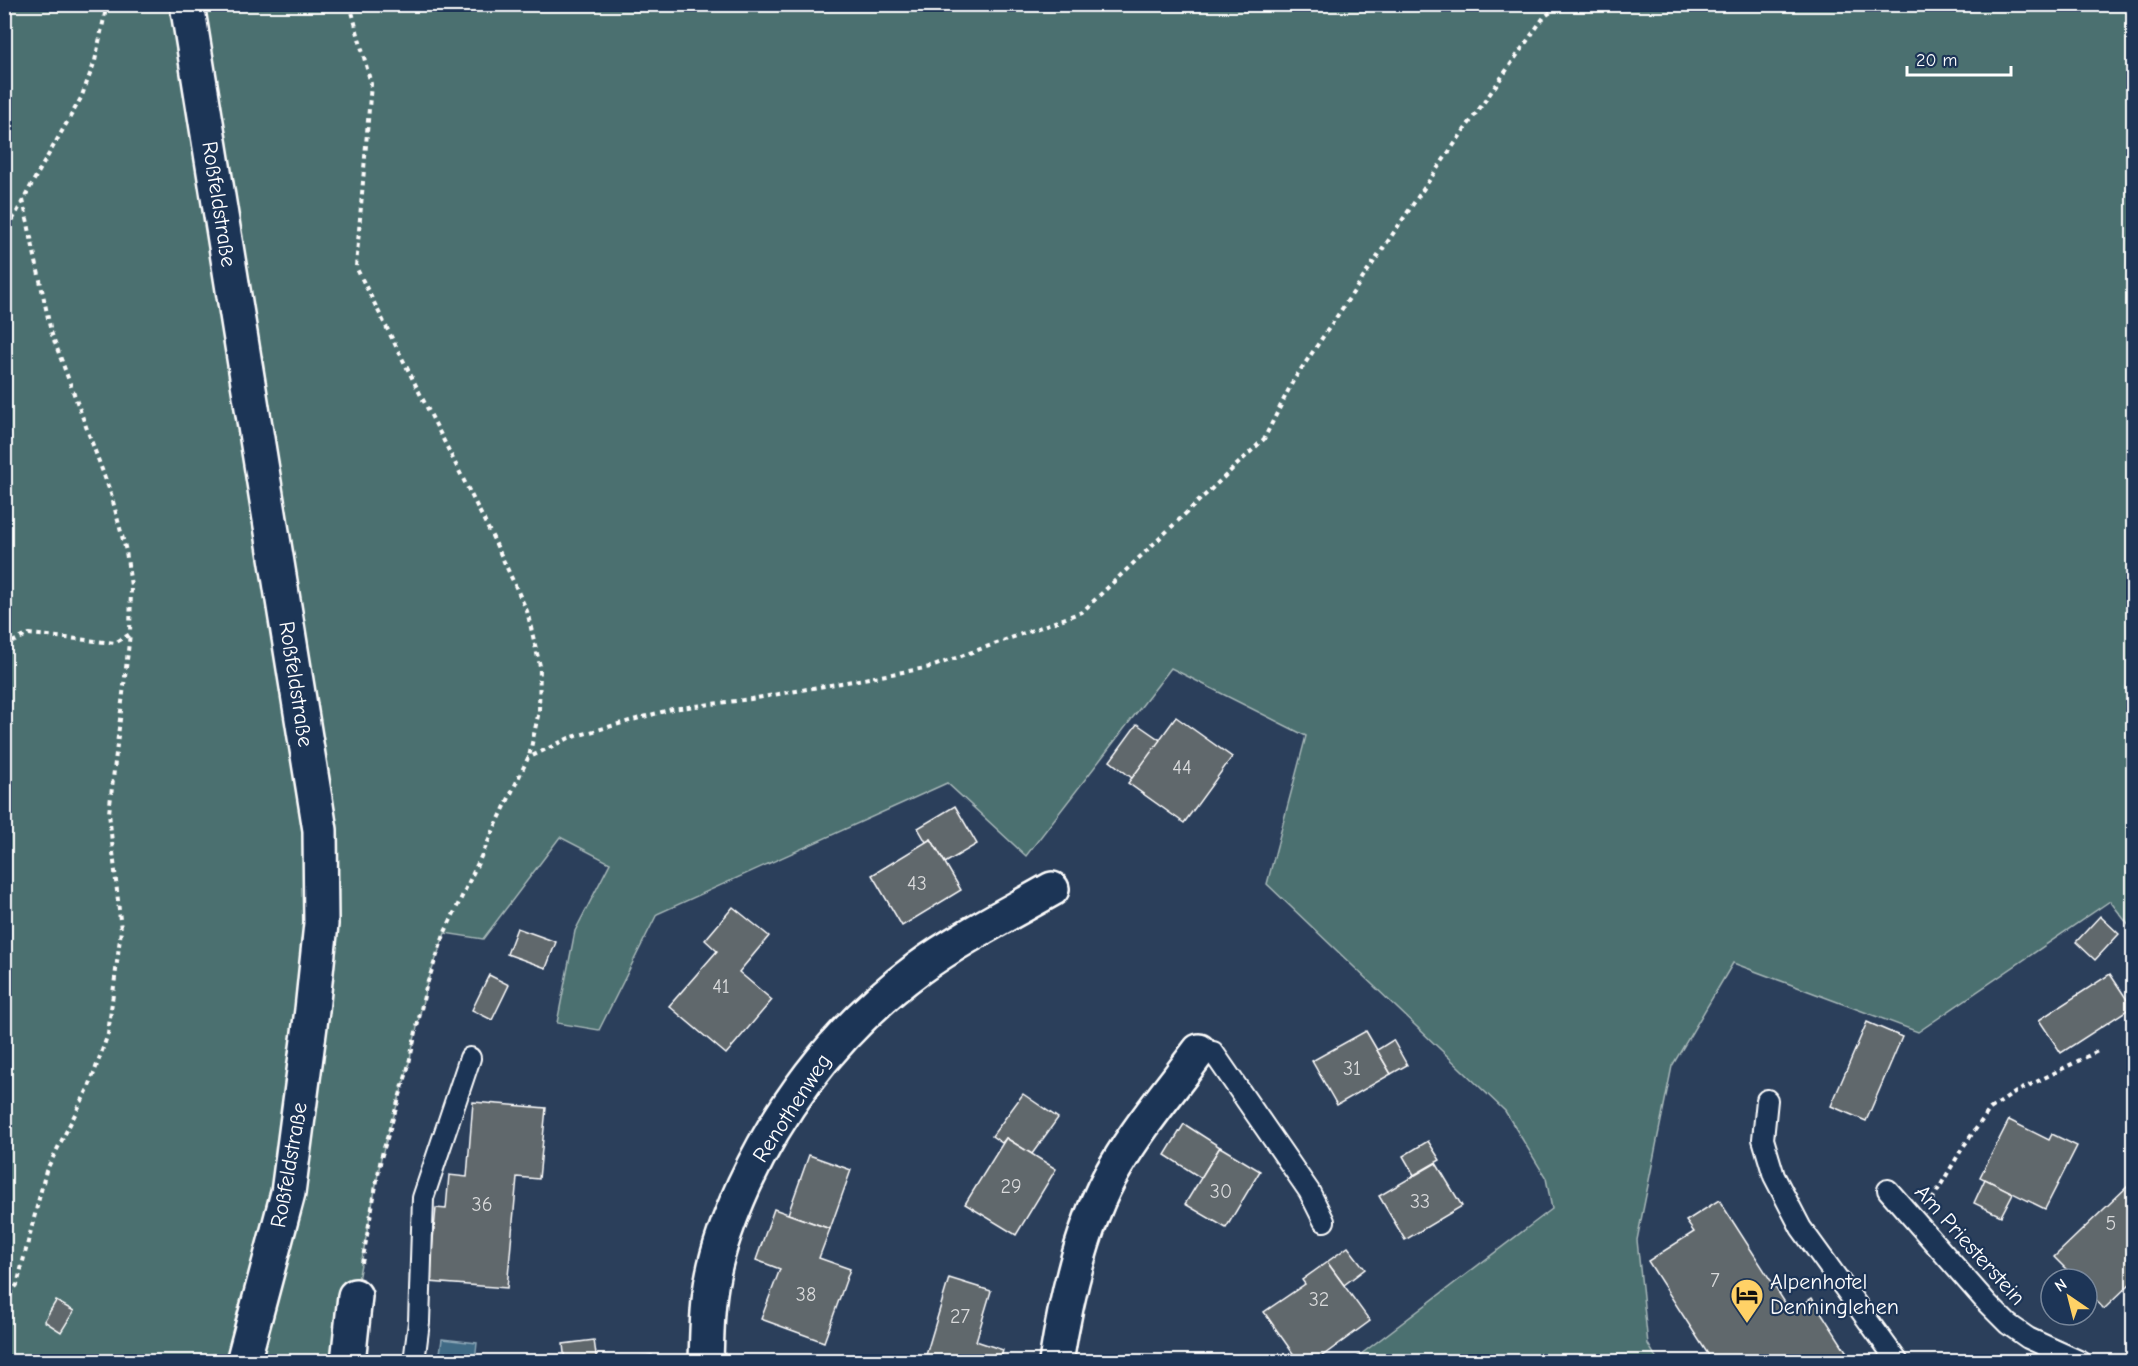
<svg xmlns="http://www.w3.org/2000/svg" width="2138" height="1366" font-family="'Comic Neue',sans-serif">
	<style>
		.green { fill: #4c6f70; stroke: #a6b7b8; stroke-width: 1.5 }
		.water { fill: #3f6a85; stroke: #8ca6b6; stroke-width: 1.5 }
		.building { fill: #61676c; stroke: #fff; stroke-width: 1.5 }
		.lines { fill: none; stroke-linecap: round; stroke-linejoin: round }
		.service-casing { stroke: #fff; stroke-width: 24 }
		.minor-casing { stroke: #fff; stroke-width: 38 }
		.secondary-casing { stroke: #fff; stroke-width: 38 }
		.path { stroke: #fff; stroke-width: 4; stroke-dasharray: 4.5 4.5; stroke-linecap: butt }
		.service { stroke: #1d3557; stroke-width: 20 }
		.minor { stroke: #1d3557; stroke-width: 33 }
		.secondary { stroke: #1d3557; stroke-width: 33 }
		.labels { text-anchor: middle; dominant-baseline: central; stroke-width: 4.5; stroke-linejoin: round; paint-order: stroke }
		.number-label { font-size: 20px; fill: #d8d9da }
		.street-label { font-size: 22px; fill: #fff; stroke: #1d3557 }
		.poi-label { font-size: 22px; fill: #fff; stroke: #1d3557; text-anchor: start }
	</style>
	<rect width="100%" height="100%" fill="#2b3f5b"/>
	<filter id="ink" filterUnits="userSpaceOnUse"><feTurbulence type="fractalNoise" baseFrequency=".0167" numOctaves="2"/><feDisplacementMap in="SourceGraphic" scale="12" xChannelSelector="R" yChannelSelector="G"/><feConvolveMatrix kernelMatrix="1 2 1 2 8 2 1 2 1" color-interpolation-filters="sRGB"/></filter>
	<g filter="url(#ink)">
		<polygon class="green" points="5,5 2133,5 2133,931 2110,901 1918,1032 1733,963 1672,1066 1637,1240 1648,1344 1658,1361 1352,1361 1552,1209 1546,1178 1505,1111 1267,884 1306,736 1171,668 1026,856 947,783 657,914 599,1030 557,1023 575,931 610,863 560,837 483,939 445,933 426,987 407,1072 381,1158 355,1296 348,1361 5,1362"/>
		<polygon class="water" points="442,1339 477,1343 475,1361 439,1360"/>
		<g class="building">
			<polygon points="1176,717 1232,757 1184,823 1128,783"/>
			<polygon points="1137,724 1160,740 1132,778 1110,761"/>
			<polygon points="955,806 977,844 945,863 931,839 926,842 918,828"/>
			<polygon points="931,839 961,890 902,926 872,875"/>
			<polygon points="733,907 769,936 739,972 772,1000 726,1054 669,1006 717,951 705,940"/>
			<polygon points="2100,916 2119,934 2095,960 2076,942"/>
			<polygon points="517,928 556,942 546,968 507,954"/>
			<polygon points="2110,974 2132,1007 2061,1053 2039,1020"/>
			<polygon points="489,975 509,985 492,1020 472,1010"/>
			<polygon points="1867,1022 1902,1037 1866,1121 1831,1106"/>
			<polygon points="1366,1031 1391,1074 1337,1105 1312,1061"/>
			<polygon points="1393,1040 1407,1065 1391,1074 1377,1050"/>
			<polygon points="1023,1094 1058,1118 1032,1154 1006,1138 1002,1143 992,1136"/>
			<polygon points="473,1102 546,1108 539,1179 517,1177 507,1288 429,1282 436,1208 446,1209 449,1175 467,1177"/>
			<polygon points="2009,1120 2049,1140 2052,1134 2077,1146 2045,1209 1980,1177"/>
			<polygon points="1184,1124 1220,1147 1201,1178 1165,1155"/>
			<polygon points="1006,1138 1056,1169 1016,1235 965,1204"/>
			<polygon points="1428,1141 1440,1160 1414,1175 1403,1156"/>
			<polygon points="1220,1147 1260,1171 1226,1228 1185,1204"/>
			<polygon points="809,1155 851,1170 830,1229 788,1214"/>
			<polygon points="1436,1163 1462,1206 1405,1240 1379,1196"/>
			<polygon points="1985,1179 2013,1193 2001,1216 1974,1203"/>
			<polygon points="2129,1185 2134,1190 2134,1280 2104,1309 2087,1291 2087,1279 2076,1279 2054,1257"/>
			<polygon points="1719,1200 1791,1312 1812,1298 1853,1362 1713,1362 1648,1261 1694,1232 1686,1221"/>
			<polygon points="774,1209 830,1229 819,1258 850,1269 824,1342 761,1319 780,1269 756,1260"/>
			<polygon points="1348,1247 1365,1269 1344,1285 1327,1262"/>
			<polygon points="1327,1262 1370,1321 1314,1362 1299,1362 1264,1312 1305,1284 1302,1280"/>
			<polygon points="949,1278 991,1291 976,1341 1003,1350 1000,1362 924,1362"/>
			<polygon points="56,1301 74,1311 61,1332 44,1321"/>
			<polygon points="594,1340 597,1362 565,1362 563,1344"/>
			<polygon points="652,1355 653,1362 619,1362 619,1359"/>
		</g>
		<g class="lines">
			<defs>
				<g id="service">
					<polyline points="1199,1051 1213,1052 1309,1191 1324,1221"/>
					<polyline points="1767,1100 1763,1139 1774,1176 1801,1228 1898,1362"/>
					<polyline points="1888,1190 1988,1304 2008,1324 2028,1338 2081,1362"/>
					<polyline points="414,1362 419,1322 423,1198 470,1058"/>
				</g>
				<g id="minor">
					<polyline points="348,1362 355,1296"/>
					<path d="M 706,1362 C 707,1333 707,1303 713,1275 C 719,1244 731,1214 744,1185 C 784,1099 842,1025 919,968 C 960,938 1008,914 1052,889"/>
					<path d="M 1056,1362 C 1066,1299 1083,1220 1116,1166 C 1140,1125 1171,1089 1199,1051"/>
				</g>
				<polyline id="secondary" points="187,4 320,830 321,924 312,1010 288,1193 243,1362"/>
			</defs>
			<use href="#service" class="service-casing"/>
			<use href="#minor" class="minor-casing"/>
			<use href="#secondary" class="secondary-casing"/>
			<g class="path">
				<polyline points="350,4 371,84 356,267 494,540 527,611 540,666 539,711 529,757"/>
				<polyline points="23,200 51,332 111,494 126,551 131,586 130,634"/>
				<polyline points="4,236 34,180 81,98 95,61 107,4"/>
				<polyline points="4,646 29,634 115,643 130,634 109,813 121,930 108,1034 89,1087 46,1171 17,1285 4,1302"/>
				<polyline points="1932,1200 1963,1147 1990,1109 2016,1092 2098,1051"/>
				<polyline points="362,1263 381,1158 407,1072 426,987 445,932 528,758 569,738 672,709 751,699 931,667 1082,612 1264,439 1293,381 1439,166 1544,17 1562,4"/>
			</g>
			<use href="#service" class="service"/>
			<use href="#minor" class="minor"/>
			<use href="#secondary" class="secondary"/>
		</g>
	</g>
	<defs>
		<symbol id="hotel-pin" viewBox="-11 -11 22 30"><path d="M0 17L-7.5 6A9.5 9.5 0 1 1 7.5 6Z" fill="#ffd166" stroke="#1d3557"/><path d="M-6-4.5h1.5V1H6V5H4.5V3h-9V5H-6ZM-4 0a1.8 1.8 0 1 1 3.6 0ZM.5 0V-2.5h3Q6-2.5 6 0Z" fill="#111"/></symbol>
	</defs>
	<g fill-rule="evenodd">
		<use href="#hotel-pin" x="1728" y="1276" width="38" height="52"/>
	</g>
	<g class="labels">
		<g class="number-label">
			<text x="1182" y="767">44</text>
			<text x="917" y="883">43</text>
			<text x="721" y="986">41</text>
			<text x="1352" y="1068">31</text>
			<text x="1011" y="1186">29</text>
			<text x="1221" y="1191">30</text>
			<text x="1420" y="1201">33</text>
			<text x="482" y="1204">36</text>
			<text x="2111" y="1223">5</text>
			<text x="1715" y="1280">7</text>
			<text x="806" y="1294">38</text>
			<text x="1319" y="1299">32</text>
			<text x="960" y="1316">27</text>
		</g>
		<g class="street-label">
			<text transform="translate(219 204) rotate(81)">Roßfeldstraße</text>
			<text transform="translate(296 684) rotate(81)">Roßfeldstraße</text>
			<text transform="translate(792 1108) rotate(-57)">Renothenweg</text>
			<text transform="translate(289 1165) rotate(-80)">Roßfeldstraße</text>
			<text transform="translate(1970 1245) rotate(48)">Am Priesterstein</text>
		</g>
		<g class="poi-label">
			<text x="1770" y="1282">Alpenhotel<tspan x="1770" dy="25">Denninglehen</tspan></text>
		</g>
	</g>
	<rect width="2138" height="1366" fill="none" stroke="#1d3557" stroke-width="24"/>
	<rect x="12" y="12" width="2114" height="1342" fill="none" stroke="#fff" stroke-width="2" filter="url(#ink)"/>
	<g transform="translate(2069 1297) rotate(325)"><circle r="28" fill="#1d3557" stroke="#77869a" stroke-width="1.5"/>
	<path d="M0-4.5L10 22L0 15L-10 22Z" fill="#ffd166"/>
	<text y="-9" font-size="16" font-weight="bold" text-anchor="middle" fill="#ffffff">N</text>
	</g>
	<path d="M1907 66v9h104v-9" fill="none" stroke="#ffffff" stroke-width="3"/>
	<text x="1916" y="66" font-size="18" fill="#ffffff" stroke="#1d3557" stroke-width="4.5" paint-order="stroke">20 m</text>
</svg>
